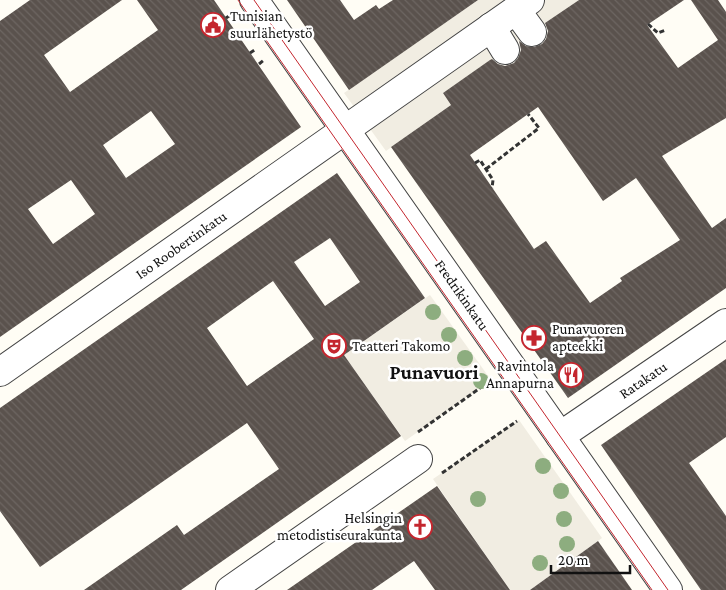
<svg xmlns="http://www.w3.org/2000/svg" width="726" height="590" font-family="'Crimson Pro',serif">
	<style>
		.plaza { fill: #f1ede2 }
		.building { fill: url(#building-back-hatch); fill-rule: evenodd }
		.lines { fill: none; stroke-linecap: round; stroke-linejoin: round }
		.minor-casing { stroke: #444; stroke-width: 30 }
		.path { stroke: #333; stroke-width: 3; stroke-dasharray: 5 2.5; stroke-linecap: butt }
		.minor { stroke: #fff; stroke-width: 28 }
		.tram { stroke: #c4262e; stroke-width: 1 }
		.tree { fill: #8dad7f }
		.labels { text-anchor: middle; dominant-baseline: central; stroke-width: 5; stroke-linejoin: round; paint-order: stroke }
		.poi-label { font-size: 15px; fill: #111; stroke: #fff; text-anchor: start }
		.street-label { font-size: 15px; fill: #111; stroke: #fff }
		.district-label { font-size: 20px; font-weight: bold; fill: #111; stroke: #fff }
	</style>
	<defs>
		<pattern id="building-back-hatch" width="6" height="6" patternUnits="userSpaceOnUse" patternTransform="scale(1.25)"><rect width="6" height="6" fill="#5a524d"/><path d="M-1 5l2 2M0 0l6 6M5-1l2 2" fill="none" stroke="#6d6662"/></pattern>
	</defs>
	<rect width="100%" height="100%" fill="#fffdf5"/>
	<g class="plaza">
		<polygon points="478,0 579,0 443,93 451,105 386,151 344,93"/>
		<polygon points="430,295 491,380 405,441 344,355"/>
		<polygon points="519,420 602,538 530,590 510,590 433,479"/>
	</g>
	<g class="building">
		<path d="M 30,0 L 122,0 L 44,55 L 70,92 L 158,30 L 137,0 L 214,0 L 301,127 L 0,337 L 0,21 ZM 151,111 L 175,144 L 126,178 L 103,145 ZM 71,180 L 95,214 L 53,244 L 28,209 Z"/>
		<polygon points="287,0 340,0 354,20 376,5 379,9 393,0 478,0 349,90"/>
		<path d="M 579,0 L 684,0 L 647,25 L 678,68 L 718,40 L 691,0 L 718,0 L 726,12 L 726,118 L 662,156 L 712,228 L 726,218 L 726,288 L 568,398 L 391,147 L 451,105 L 443,93 L 490,60 L 492,59 L 498,64 L 505,66 L 514,63 L 518,58 L 521,50 L 519,41 L 526,46 L 534,47 L 542,44 L 546,39 L 548,31 L 545,23 ZM 538,107 L 603,201 L 636,178 L 680,240 L 620,278 L 622,281 L 590,303 L 546,241 L 534,249 L 470,155 Z"/>
		<path d="M 337,173 L 425,298 L 344,355 L 401,436 L 181,590 L 84,590 L 177,525 L 184,535 L 279,469 L 247,423 L 40,567 L 0,511 L 0,408 ZM 330,238 L 360,282 L 325,306 L 294,262 ZM 273,281 L 314,339 L 247,386 L 207,328 Z"/>
		<polygon points="726,359 726,437 689,463 726,516 726,590 701,590 601,445"/>
		<polygon points="437,486 510,590 435,590 414,561 372,590 287,590"/>
		<polygon points="598,541 632,590 530,590"/>
	</g>
	<g class="lines">
		<defs>
			<g id="minor">
				<polyline points="254,0 668,590"/>
				<polyline points="516,10 532,32"/>
				<polyline points="491,27 505,50"/>
				<polyline points="0,372 530,0"/>
				<polyline points="560,436 726,323"/>
				<polyline points="230,590 418,459"/>
			</g>
		</defs>
		<use href="#minor" class="minor-casing"/>
		<g class="path">
			<polyline points="226,18 232,14"/>
			<polyline points="648,24 658,33 666,30"/>
			<polyline points="238,35 244,31"/>
			<polyline points="250,53 256,49"/>
			<polyline points="259,64 264,60"/>
			<polyline points="475,163 480,160 493,180 492,188"/>
			<polyline points="486,169 539,128 528,114"/>
			<polyline points="418,432 490,381"/>
			<polyline points="442,473 517,421"/>
		</g>
		<use href="#minor" class="minor"/>
		<g class="tram">
			<polyline points="238,0 652,590"/>
			<polyline points="254,0 668,590"/>
		</g>
	</g>
	<g class="tree">
		<circle cx="433" cy="312" r="8"/>
		<circle cx="449" cy="335" r="8"/>
		<circle cx="465" cy="358" r="8"/>
		<circle cx="481" cy="381" r="8"/>
		<circle cx="543" cy="466" r="8"/>
		<circle cx="561" cy="491" r="8"/>
		<circle cx="478" cy="499" r="8"/>
		<circle cx="564" cy="519" r="8"/>
		<circle cx="567" cy="544" r="8"/>
		<circle cx="540" cy="563" r="8"/>
	</g>
	<defs>
		<symbol id="civic-ring" viewBox="-11 -11 22 22"><circle r="9.5" fill="#fff" stroke="#c4262e" stroke-width="1.5"/><path d="M-.6-6.5H3V-4.5H.6V-3L4-1V1h2V6H-6V1h2V-1L-.6-3ZM-1.2 2.5V6h2.4V2.5Z" fill="#c4262e"/></symbol>
		<symbol id="pharmacy-ring" viewBox="-11 -11 22 22"><circle r="9.5" fill="#fff" stroke="#c4262e" stroke-width="1.5"/><path d="M-2-6h4v4h4v4h-4v4h-4v-4h-4v-4h4Z" fill="#c4262e"/></symbol>
		<symbol id="theatre-ring" viewBox="-11 -11 22 22"><circle r="9.5" fill="#fff" stroke="#c4262e" stroke-width="1.5"/><path d="M-5-5.5Q0-4 5-5.5V0Q5 5 0 6Q-5 5-5 0ZM-3.3-2.5H-1v1.5H-3.3ZM1-2.5H3.3v1.5H1ZM-2.8 1Q0 5.5 2.8 1Z" fill="#c4262e"/></symbol>
		<symbol id="restaurant-ring" viewBox="-11 -11 22 22"><circle r="9.5" fill="#fff" stroke="#c4262e" stroke-width="1.5"/><path d="M-5-6h1v4h1v-4h1v4h1v-4h1v5L-1.5 .5V6h-2V.5L-5-1ZM5-6V6H3V1.5H1.5Q1.5-4 5-6Z" fill="#c4262e"/></symbol>
		<symbol id="church-ring" viewBox="-11 -11 22 22"><circle r="9.5" fill="#fff" stroke="#c4262e" stroke-width="1.5"/><path d="M-1.2-6h2.4v3.5h3.3v2.4h-3.3V6h-2.4V-.1h-3.3v-2.4h3.3Z" fill="#c4262e"/></symbol>
	</defs>
	<g fill-rule="evenodd">
		<use href="#civic-ring" x="199" y="11" width="28" height="28"/>
		<use href="#pharmacy-ring" x="520" y="324" width="28" height="28"/>
		<use href="#theatre-ring" x="320" y="332" width="28" height="28"/>
		<use href="#restaurant-ring" x="557" y="361" width="28" height="28"/>
		<use href="#church-ring" x="406" y="513" width="28" height="28"/>
	</g>
	<g class="labels">
		<g class="poi-label">
			<text x="230" y="16">Tunisian<tspan x="230" dy="17">suurlähetystö</tspan></text>
			<text x="552" y="329">Punavuoren<tspan x="552" dy="17">apteekki</tspan></text>
			<text x="352" y="346">Teatteri Takomo</text>
			<text x="554" y="366" text-anchor="end">Ravintola<tspan x="554" dy="17">Annapurna</tspan></text>
			<text x="402" y="518" text-anchor="end">Helsingin<tspan x="402" dy="17">metodistiseurakunta</tspan></text>
		</g>
		<g class="street-label">
			<text transform="translate(181 245) rotate(-35)">Iso Roobertinkatu</text>
			<text transform="translate(462 295) rotate(55)">Fredrikinkatu</text>
			<text transform="translate(643 380) rotate(-34)">Ratakatu</text>
		</g>
		<g class="district-label">
			<text x="434" y="372">Punavuori</text>
		</g>
	</g>
	<path d="M551 565v8h79v-8" fill="none" stroke="#111111" stroke-width="2.5"/>
	<text x="558" y="565" font-size="15" fill="#111111" stroke="#ffffff" stroke-width="4" paint-order="stroke">20 m</text>
</svg>
